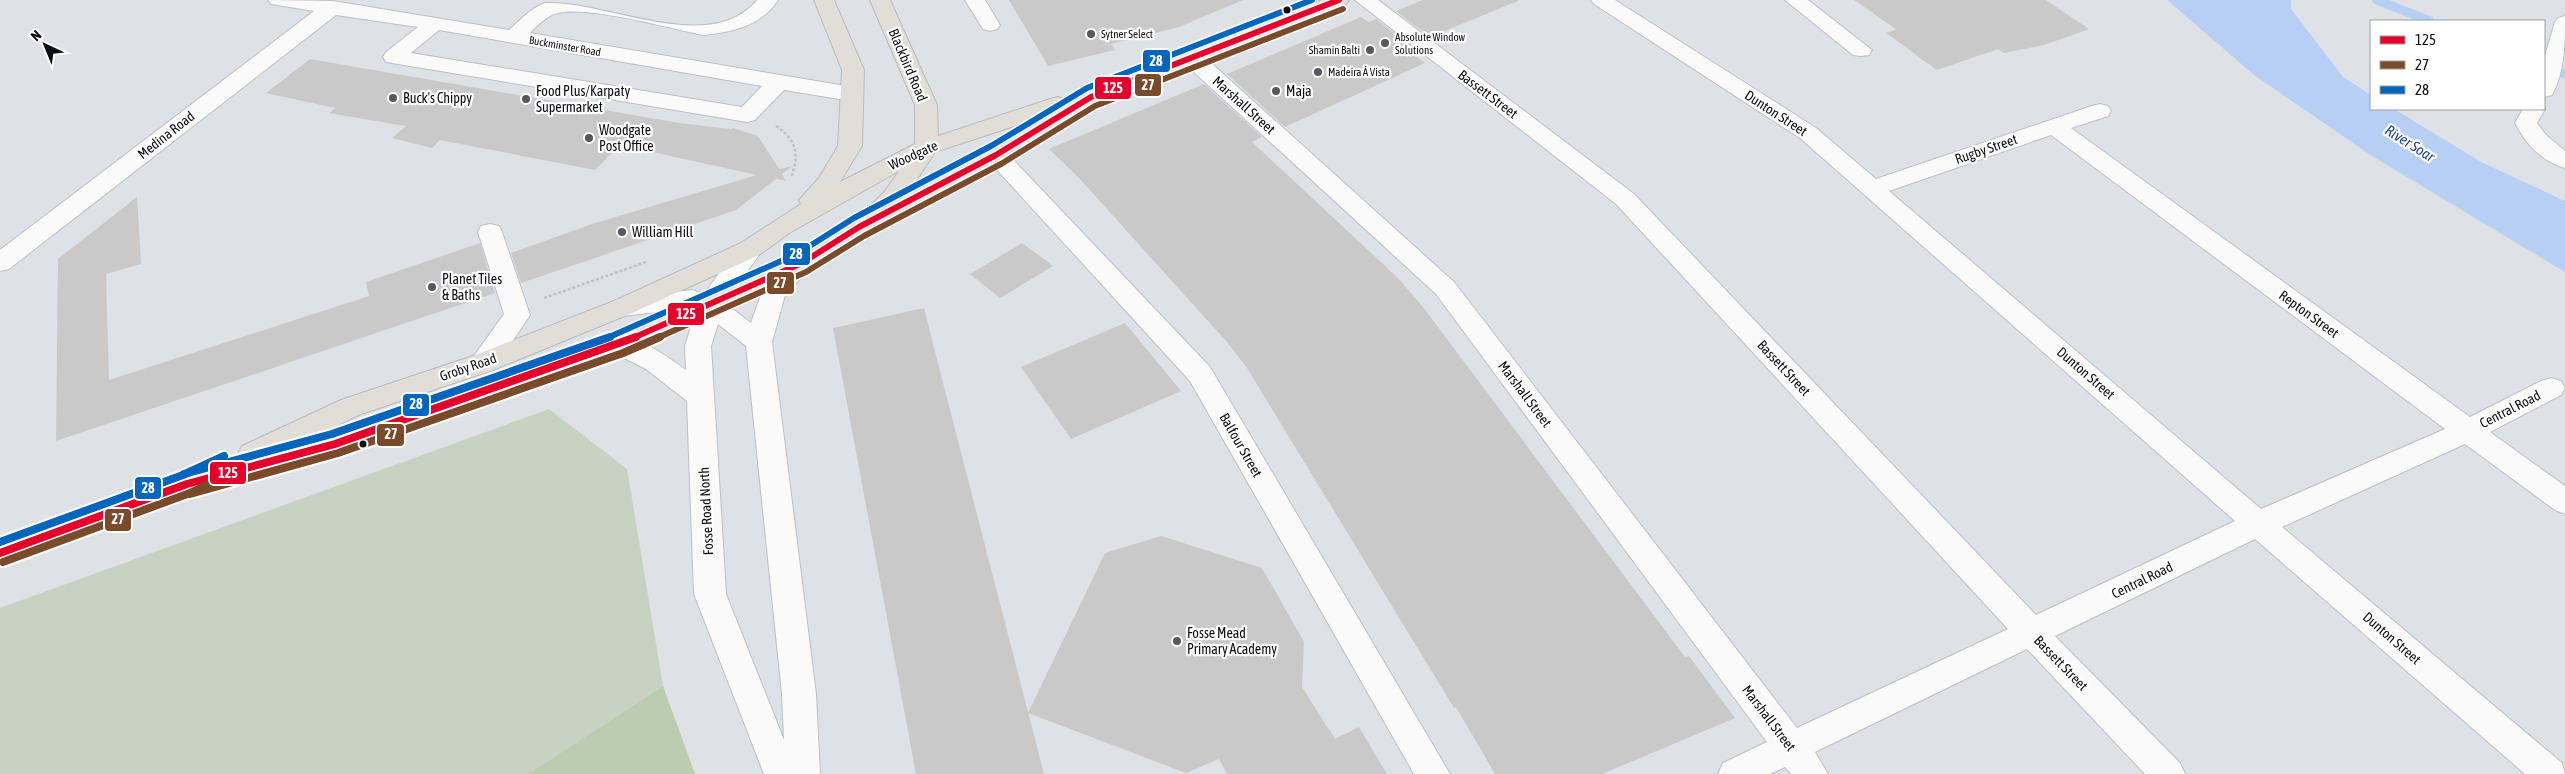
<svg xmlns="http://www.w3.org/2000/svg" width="2565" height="774" font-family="'Asap Condensed',sans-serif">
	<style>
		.green { fill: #c7d2c2 }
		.forest { fill: #bbccb0 }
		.water { fill: #b8cff5 }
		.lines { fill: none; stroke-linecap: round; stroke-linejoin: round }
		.stream { stroke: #b8cff5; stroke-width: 9 }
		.building { fill: #cac9ca }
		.minor-casing { stroke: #bdbfc3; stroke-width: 2 }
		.major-casing { stroke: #babbbe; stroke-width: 2 }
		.path { stroke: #c1c2c4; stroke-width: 2.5; stroke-dasharray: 3 2; stroke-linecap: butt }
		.minor { fill: #fafafb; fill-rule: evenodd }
		.major { fill: #e0ded6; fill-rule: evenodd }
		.bus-1-far1-casing { stroke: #fff; stroke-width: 9 }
		.bus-1-casing { stroke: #fff; stroke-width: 12 }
		.bus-2-far1-casing { stroke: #fff; stroke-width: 9 }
		.bus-2-casing { stroke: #fff; stroke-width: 12 }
		.bus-3-far1-casing { stroke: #fff; stroke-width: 9 }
		.bus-3-casing { stroke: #fff; stroke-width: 12 }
		.bus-1-far1 { stroke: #e4002b; stroke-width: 6 }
		.bus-1 { stroke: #e4002b; stroke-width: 8 }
		.bus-2-far1 { stroke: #7a4b2a; stroke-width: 6 }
		.bus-2 { stroke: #7a4b2a; stroke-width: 8 }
		.bus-3-far1 { stroke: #0065bd; stroke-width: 6 }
		.bus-3 { stroke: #0065bd; stroke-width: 8 }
		.bus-dot { fill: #0d0e11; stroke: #fff; stroke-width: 2 }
		.poi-dot { fill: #56585c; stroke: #fff; stroke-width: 2 }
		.labels { text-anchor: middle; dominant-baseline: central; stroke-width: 4.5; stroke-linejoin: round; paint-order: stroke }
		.far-poi-label { font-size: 11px; fill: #0d0e11; stroke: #fff; text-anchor: start }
		.far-street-label { font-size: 11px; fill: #0d0e11; stroke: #fff }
		.street-label { font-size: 14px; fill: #0d0e11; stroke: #fff }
		.poi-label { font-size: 14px; fill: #0d0e11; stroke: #fff; text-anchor: start }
		.water-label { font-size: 15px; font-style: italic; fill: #224785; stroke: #fff }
		.line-badge { stroke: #fff; stroke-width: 2 }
		.badge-label { font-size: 14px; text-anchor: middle; font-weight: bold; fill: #fff }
	</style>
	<rect width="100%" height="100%" fill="#dee1e6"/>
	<polygon class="green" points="549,409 627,469 663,686 528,774 0,774 0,608"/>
	<polygon class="forest" points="663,686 695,774 528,774"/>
	<polygon class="water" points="2167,0 2291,0 2291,9 2343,77 2371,95 2371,109 2394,109 2481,162 2565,201 2565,272 2372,156 2254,75"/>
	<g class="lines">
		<g class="stream">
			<polyline points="2377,0 2430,21"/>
			<polyline points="2544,66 2565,74"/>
		</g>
	</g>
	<g class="building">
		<polygon points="1009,0 1243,0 1179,27 1111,44 1115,50 1048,66"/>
		<polygon points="1423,0 1518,0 1518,1 1430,37 1396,11"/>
		<polygon points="1854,0 2046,0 2089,29 2044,45 2004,53 1998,49 1937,70 1886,33 1896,29"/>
		<polygon points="1361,17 1368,22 1376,19 1410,45 1404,48 1425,63 1285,127 1227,74"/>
		<polygon points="310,59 679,123 731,129 733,128 758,136 779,169 793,166 782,174 786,181 776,179 736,210 521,283 511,253 595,223 757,175 620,145 595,170 440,140 432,148 392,138 406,126 329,113 335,108 266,93"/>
		<polygon points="1204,84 1262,137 1252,142 1397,277 1423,307 1685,657 1689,656 1735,718 1602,774 1495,774 1456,707 1454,708 1247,368 1227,342 1079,178 1049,149"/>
		<polygon points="137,197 141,264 106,274 109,380 369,296 366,282 480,243 495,293 56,441 58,259"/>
		<polygon points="1022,243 1053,266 1000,298 970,274"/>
		<polygon points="924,308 941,375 1044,774 916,774 833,328"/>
		<polygon points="1125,323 1181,391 1071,439 1021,367"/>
		<polygon points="1161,536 1262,568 1304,642 1302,687 1335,739 1359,727 1387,774 1227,774 1219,759 1186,773 1028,713 1105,553"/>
	</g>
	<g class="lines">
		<defs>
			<g id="minor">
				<path d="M 268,0 L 333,1 L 509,30 C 520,20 531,8 545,3 C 607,0 710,57 757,0 L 778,0 C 761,26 734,32 704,35 C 672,29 586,5 558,13 C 547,15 537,26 530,33 L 852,87 L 860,89 L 863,94 L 860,99 L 852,101 L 784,90 L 755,120 L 747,122 L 386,62 L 383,57 L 386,52 L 418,27 L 336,15 L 9,269 L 0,271 L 0,250 L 314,11 L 271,4 ZM 439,30 L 762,86 L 742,107 L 411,53 Z"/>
				<polygon points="965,0 985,0 1000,25 997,29 990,31 983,29"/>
				<path d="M 1355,0 L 1378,0 L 1634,194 L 2036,615 L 2235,521 L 1800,138 L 1594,4 L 1591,0 L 1615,0 L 1816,128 L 1876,179 L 2092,106 L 2100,104 L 2108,106 L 2111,111 L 2108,116 L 2071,128 L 2470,417 L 2541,381 L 2551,378 L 2561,381 L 2565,388 L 2561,395 L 2490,432 L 2565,486 L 2565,514 L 2555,510 L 2465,444 L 2282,527 L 2562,763 L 2565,774 L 2525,774 L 2255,539 L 2055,636 L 2180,763 L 2185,774 L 2145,774 L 2027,649 L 1815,752 L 1828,774 L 1791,774 L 1785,767 L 1770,774 L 1718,774 L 1723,763 L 1767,742 L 1436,294 L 1184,63 L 1181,58 L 1184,53 L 1192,52 L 1200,53 L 1454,282 L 1797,728 L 2008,629 L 1616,204 ZM 2051,135 L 2445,429 L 2261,509 L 1889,191 Z"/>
				<polygon points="1785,0 1808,0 1872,50 1869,55 1861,56 1853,55"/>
				<path d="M 2565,16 C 2565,43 2565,71 2552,95 L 2544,97 L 2544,59 L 2555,22 L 2558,18 Z"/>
				<path d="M 2544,107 L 2545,109 L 2537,123 L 2546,135 L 2565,151 L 2565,168 C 2542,162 2525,143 2515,123 L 2523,109 L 2544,109 Z"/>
				<polygon points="996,148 1004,150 1210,367 1450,774 1414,774 1190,381 988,160 984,155 988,150"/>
				<polygon points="490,224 499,226 502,232 530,315 493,370 483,373 473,370 469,363 504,314 478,232 481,226"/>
				<path d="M 750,241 L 759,243 L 763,249 L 725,303 L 751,323 L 764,286 L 793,257 L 802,255 L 811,257 L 815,263 L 785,295 L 772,342 L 816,694 L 820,774 L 764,774 L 694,594 L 687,401 L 646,369 L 610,351 L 606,344 L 610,337 C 632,331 668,357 686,370 L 685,346 L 696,310 L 691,308 L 623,316 L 614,313 L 610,307 L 614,301 L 623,298 L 692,290 L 704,294 L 741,243 ZM 718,324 L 746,346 L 782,694 L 784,740 L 726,594 L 711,346 Z"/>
			</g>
			<path id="major" d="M 814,0 L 834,0 L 864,70 L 862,146 L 840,182 L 915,144 L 915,105 L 870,0 L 890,0 L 937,105 L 938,136 L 1050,99 L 1058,97 L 1067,101 L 1083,92 L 1321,0 L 1349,0 L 1346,4 L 1099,102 L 1004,160 L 868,233 L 811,269 L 628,351 L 345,452 L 186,495 L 0,565 L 0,540 L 194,468 L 204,465 L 210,467 L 240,458 L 238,454 L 242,446 L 341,400 L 473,356 L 614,301 L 741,243 L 801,204 L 799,200 L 819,178 L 838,146 L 842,70 ZM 1039,118 L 988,150 L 910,190 L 935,152 ZM 899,171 L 885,191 L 866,210 L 867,212 L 793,257 L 610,337 L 331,434 L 305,441 L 361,414 L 493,370 L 632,313 L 759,255 L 791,232 Z"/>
		</defs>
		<use href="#minor" class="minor-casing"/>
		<use href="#major" class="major-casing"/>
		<g class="path">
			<path d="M 776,126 C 796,139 800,155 791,177"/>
			<polyline points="544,298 646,262"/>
		</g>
		<use href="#minor" class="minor"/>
		<use href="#major" class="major"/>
		<defs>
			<polyline id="bus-1-far1" points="633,338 802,263 859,227 996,155 1091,97 1339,0"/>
			<polyline id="bus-1" points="0,553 187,484 335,444 636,337"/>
			<polyline id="bus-2-far1" points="657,338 806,272 864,236 1001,164 1095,106 1343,9"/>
			<g id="bus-2">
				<polyline points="190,494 338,453 623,353 660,337"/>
				<polyline points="3,562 190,493 232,474"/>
			</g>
			<polyline id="bus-3-far1" points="607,338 797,254 854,218 991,146 1087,88 1312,0"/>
			<g id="bus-3">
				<polyline points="184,474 332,434 610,337"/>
				<polyline points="0,542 183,475 224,456"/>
			</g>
		</defs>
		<use href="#bus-1-far1" class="bus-1-far1-casing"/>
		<use href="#bus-1" class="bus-1-casing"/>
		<use href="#bus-2-far1" class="bus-2-far1-casing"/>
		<use href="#bus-2" class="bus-2-casing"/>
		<use href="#bus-3-far1" class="bus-3-far1-casing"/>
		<use href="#bus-3" class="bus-3-casing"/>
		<use href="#bus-1-far1" class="bus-1-far1"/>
		<use href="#bus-1" class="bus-1"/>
		<use href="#bus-2-far1" class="bus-2-far1"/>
		<use href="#bus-2" class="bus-2"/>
		<use href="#bus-3-far1" class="bus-3-far1"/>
		<use href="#bus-3" class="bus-3"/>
	</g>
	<g class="bus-dot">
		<circle cx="1287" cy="10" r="4.5"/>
		<circle cx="363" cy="444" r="4.5"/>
	</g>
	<g class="poi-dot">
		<circle cx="1091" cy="34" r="5"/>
		<circle cx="1385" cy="43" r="5"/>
		<circle cx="1370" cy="50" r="5"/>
		<circle cx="1318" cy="72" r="5"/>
		<circle cx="1276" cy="91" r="5"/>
		<circle cx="393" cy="98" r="5"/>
		<circle cx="526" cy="99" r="5"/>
		<circle cx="589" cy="138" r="5"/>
		<circle cx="622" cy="232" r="5"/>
		<circle cx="432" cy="287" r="5"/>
		<circle cx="1177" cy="641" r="5"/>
	</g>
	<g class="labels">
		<g class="far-poi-label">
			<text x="1101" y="34">Sytner Select</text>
			<text x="1395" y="37">Absolute Window<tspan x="1395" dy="13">Solutions</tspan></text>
			<text x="1360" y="50" text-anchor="end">Shamin Balti</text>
			<text x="1328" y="72">Madeira Á Vista</text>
		</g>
		<g class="far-street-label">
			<text transform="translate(565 46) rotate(10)">Buckminster Road</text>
		</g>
		<g class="street-label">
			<text transform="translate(908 65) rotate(67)">Blackbird Road</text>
			<text transform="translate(1488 94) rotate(37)">Bassett Street</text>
			<text transform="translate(1244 105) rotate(42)">Marshall Street</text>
			<text transform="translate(1776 113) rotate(33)">Dunton Street</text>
			<text transform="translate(166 135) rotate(-38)">Medina Road</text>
			<text transform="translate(1986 149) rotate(-19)">Rugby Street</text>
			<text transform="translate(913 155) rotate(-24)">Woodgate</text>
			<text transform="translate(2309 314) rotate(36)">Repton Street</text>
			<text transform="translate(468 367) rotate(-19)">Groby Road</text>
			<text transform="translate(1784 368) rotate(47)">Bassett Street</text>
			<text transform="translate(2086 373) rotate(41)">Dunton Street</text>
			<text transform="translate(1525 394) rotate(53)">Marshall Street</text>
			<text transform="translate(2510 409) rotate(-27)">Central Road</text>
			<text transform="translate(1241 445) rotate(60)">Balfour Street</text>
			<text transform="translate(706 511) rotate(-93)">Fosse Road North</text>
			<text transform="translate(2142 580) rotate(-26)">Central Road</text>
			<text transform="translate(2392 638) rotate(41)">Dunton Street</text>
			<text transform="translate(2061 663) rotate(46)">Bassett Street</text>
			<text transform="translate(1769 718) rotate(53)">Marshall Street</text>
		</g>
		<g class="poi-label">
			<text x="536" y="91">Food Plus/Karpaty<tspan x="536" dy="16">Supermarket</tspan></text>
			<text x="1286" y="91">Maja</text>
			<text x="403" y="98">Buck's Chippy</text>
			<text x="599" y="130">Woodgate<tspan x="599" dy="16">Post Office</tspan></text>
			<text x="632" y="232">William Hill</text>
			<text x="442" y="279">Planet Tiles<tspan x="442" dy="16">&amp; Baths</tspan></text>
			<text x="1187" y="633">Fosse Mead<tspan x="1187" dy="16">Primary Academy</tspan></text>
		</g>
		<g class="water-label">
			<text transform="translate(2410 143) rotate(32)">River Soar</text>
		</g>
	</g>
	<g class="line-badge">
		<rect x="1142" y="49" width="29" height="24" rx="5" fill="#0065bd"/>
		<rect x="1134" y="73" width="28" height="24" rx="5" fill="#7a4b2a"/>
		<rect x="1094" y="76" width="38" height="24" rx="5" fill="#e4002b"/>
		<rect x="782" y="242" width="29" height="24" rx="5" fill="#0065bd"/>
		<rect x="766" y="271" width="29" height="24" rx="5" fill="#7a4b2a"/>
		<rect x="667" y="302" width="38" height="24" rx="5" fill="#e4002b"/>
		<rect x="402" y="393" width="28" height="24" rx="5" fill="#0065bd"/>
		<rect x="376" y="423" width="29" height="24" rx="5" fill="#7a4b2a"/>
		<rect x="209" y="461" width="38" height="24" rx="5" fill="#e4002b"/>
		<rect x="134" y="476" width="28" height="24" rx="5" fill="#0065bd"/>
		<rect x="104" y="508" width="28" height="24" rx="5" fill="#7a4b2a"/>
	</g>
	<g class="badge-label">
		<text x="1156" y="66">28</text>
		<text x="1148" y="90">27</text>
		<text x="1113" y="93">125</text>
		<text x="796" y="259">28</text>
		<text x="780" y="288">27</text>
		<text x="686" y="319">125</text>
		<text x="416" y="409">28</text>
		<text x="391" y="439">27</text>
		<text x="228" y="478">125</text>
		<text x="148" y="493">28</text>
		<text x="118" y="524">27</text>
	</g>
	<rect x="2370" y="20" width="175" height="90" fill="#ffffff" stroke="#9e9fa0"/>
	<rect x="2380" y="36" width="25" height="8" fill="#e4002b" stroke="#9e9fa0"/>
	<text x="2415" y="45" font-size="15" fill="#0d0e11">125</text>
	<rect x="2380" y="61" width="25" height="8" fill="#7a4b2a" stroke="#9e9fa0"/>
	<text x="2415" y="70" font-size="15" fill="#0d0e11">27</text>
	<rect x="2380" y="86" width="25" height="8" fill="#0065bd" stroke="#9e9fa0"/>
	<text x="2415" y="95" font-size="15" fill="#0d0e11">28</text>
	<g transform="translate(45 45) rotate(316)" stroke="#ffffff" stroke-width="4" paint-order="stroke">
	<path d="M0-4L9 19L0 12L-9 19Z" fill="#0d0e11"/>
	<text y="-8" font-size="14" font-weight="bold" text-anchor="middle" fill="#0d0e11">N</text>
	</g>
</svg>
